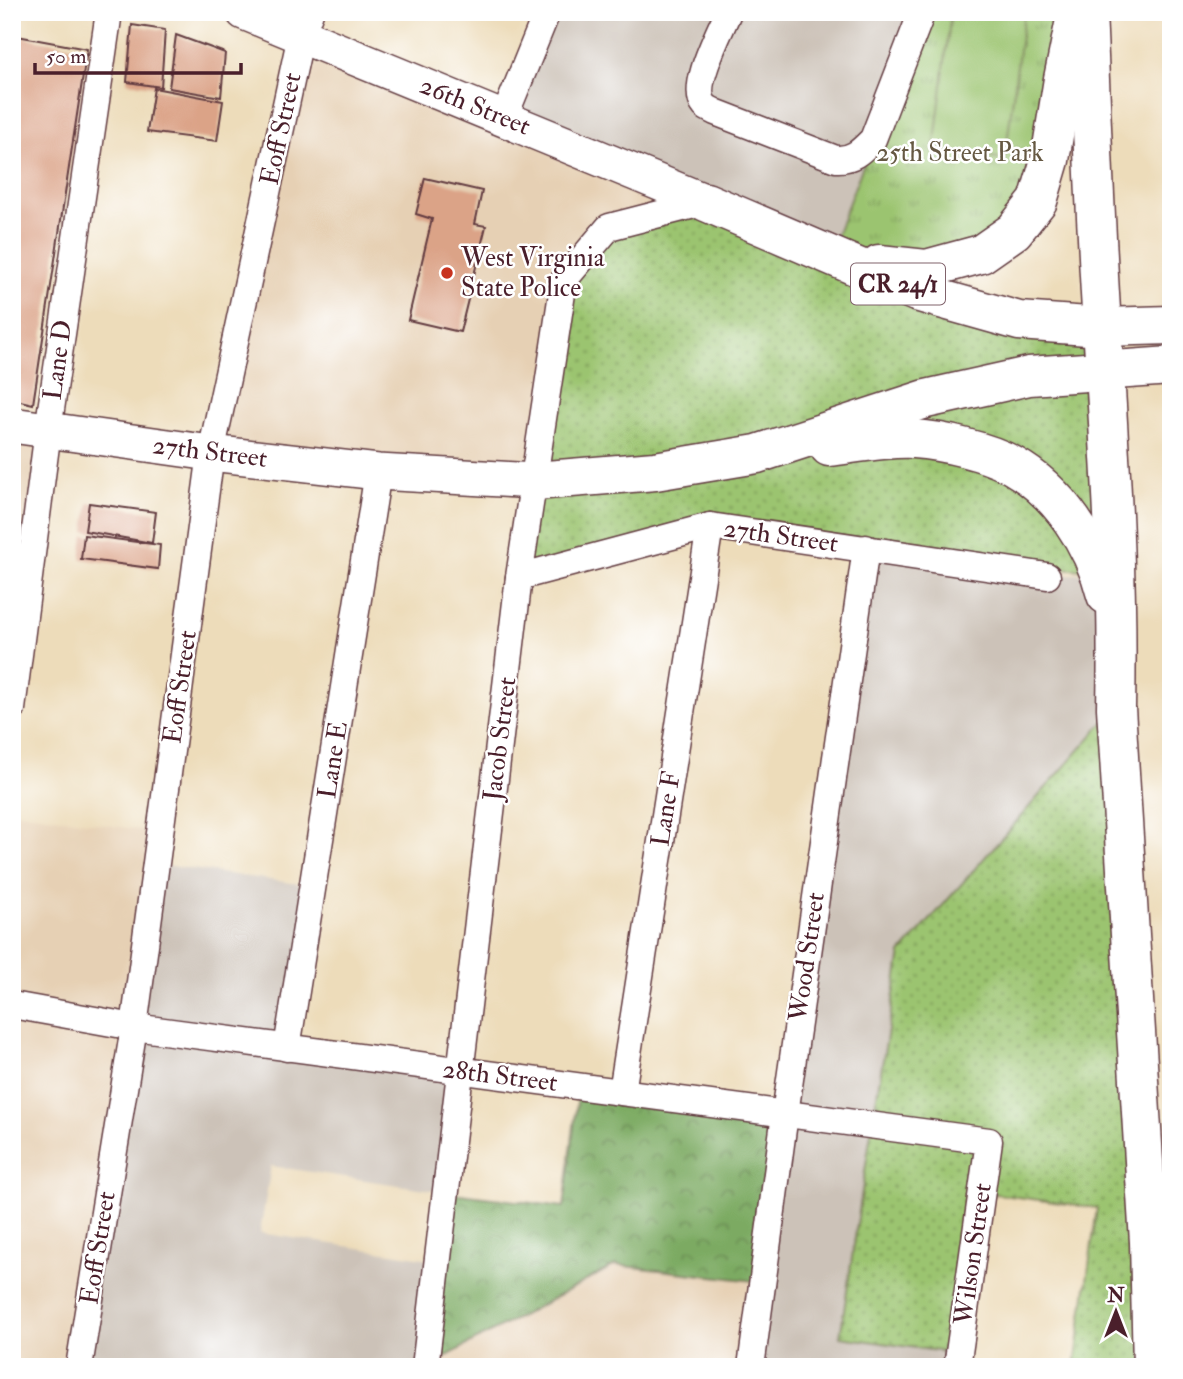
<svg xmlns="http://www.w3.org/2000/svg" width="1183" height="1379" font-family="'IM FELL Double Pica',serif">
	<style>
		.built { fill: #e6d0b4 }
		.industrial { fill: #ccc2b8 }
		.grass { fill: url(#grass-dots); stroke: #72724e; stroke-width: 2 }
		.forest { fill: url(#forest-crowns); stroke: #636446; stroke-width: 2 }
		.park { fill: url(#park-tufts); stroke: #72724e; stroke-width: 2 }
		.pitch { fill: #9bc470; stroke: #72724e; stroke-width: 2 }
		.building { fill: #dba387 }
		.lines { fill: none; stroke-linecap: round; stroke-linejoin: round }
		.minor-casing { stroke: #623b40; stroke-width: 29 }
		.major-casing { stroke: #623b40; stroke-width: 38 }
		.highway-casing { stroke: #623b40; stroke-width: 41 }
		.minor { stroke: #fff; stroke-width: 26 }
		.major { stroke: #fff; stroke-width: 35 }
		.highway { stroke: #fff; stroke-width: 38 }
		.poi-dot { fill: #c8321e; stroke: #fff; stroke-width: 2.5 }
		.labels { text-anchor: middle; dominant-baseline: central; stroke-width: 5; stroke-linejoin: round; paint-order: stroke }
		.shield { fill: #fff; stroke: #80626b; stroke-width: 2 }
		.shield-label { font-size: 24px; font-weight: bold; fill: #4a1f2b }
		.street-label { font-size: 26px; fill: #4a1f2b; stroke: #fff }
		.park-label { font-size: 26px; fill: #665943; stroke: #fff }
		.poi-label { font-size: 26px; fill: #4a1f2b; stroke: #fff; text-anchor: start }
	</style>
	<defs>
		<pattern id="grass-dots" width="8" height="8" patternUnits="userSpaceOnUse" patternTransform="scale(1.75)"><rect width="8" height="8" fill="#9bc470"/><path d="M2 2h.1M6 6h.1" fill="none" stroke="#809f5c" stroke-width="1.8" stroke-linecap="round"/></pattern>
		<pattern id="forest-crowns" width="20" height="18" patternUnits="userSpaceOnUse" patternTransform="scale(1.75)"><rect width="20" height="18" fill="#7caa62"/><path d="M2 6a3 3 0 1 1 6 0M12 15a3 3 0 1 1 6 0" fill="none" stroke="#688a51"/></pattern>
		<pattern id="park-tufts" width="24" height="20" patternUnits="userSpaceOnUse" patternTransform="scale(1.75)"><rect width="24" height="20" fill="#9bc470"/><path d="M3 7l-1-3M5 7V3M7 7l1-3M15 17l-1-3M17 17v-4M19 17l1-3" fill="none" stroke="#809f5c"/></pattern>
	</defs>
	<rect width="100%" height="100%" fill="#fff"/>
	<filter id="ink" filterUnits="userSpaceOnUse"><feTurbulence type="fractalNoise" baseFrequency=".0143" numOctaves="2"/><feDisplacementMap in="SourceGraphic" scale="14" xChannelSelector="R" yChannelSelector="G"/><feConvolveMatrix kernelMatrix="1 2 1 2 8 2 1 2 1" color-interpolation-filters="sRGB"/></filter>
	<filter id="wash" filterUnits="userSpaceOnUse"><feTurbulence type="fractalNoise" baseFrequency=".00686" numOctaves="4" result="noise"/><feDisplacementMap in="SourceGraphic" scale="28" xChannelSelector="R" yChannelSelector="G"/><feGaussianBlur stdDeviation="1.57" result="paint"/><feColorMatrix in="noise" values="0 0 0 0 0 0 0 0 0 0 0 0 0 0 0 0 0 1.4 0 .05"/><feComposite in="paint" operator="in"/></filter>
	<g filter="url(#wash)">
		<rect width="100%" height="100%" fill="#eddcba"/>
		<g class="built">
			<polygon points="301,35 706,202 535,481 211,453"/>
			<polygon points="12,425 48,430 12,643"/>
			<polygon points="12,811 160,833 79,1367 12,1367"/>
			<polygon points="615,1265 763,1282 751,1367 427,1367"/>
		</g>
		<g class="industrial">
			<polygon points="547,12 922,12 829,254 504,118"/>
			<polygon points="866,548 1047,576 1101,572 1116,708 901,953 872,1125 841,1337 959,1354 957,1367 751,1367"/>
			<polygon points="156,864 313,886 287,1048 460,1071 445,1192 271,1166 260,1233 437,1260 425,1367 78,1367"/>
		</g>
		<g class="grass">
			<polygon points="706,202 1018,326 1094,349 1100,572 866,548 711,526 519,577 564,280 609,227"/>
			<polygon points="1116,708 1144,1367 1075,1367 1097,1208 981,1192 959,1354 840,1337 872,1125 901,953"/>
		</g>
		<polygon class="forest" points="579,1086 785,1114 763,1282 615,1265 427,1367 445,1192 564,1207"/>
		<polygon class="park" points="922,12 1077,12 1038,201 981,254 829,254"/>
		<polygon class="pitch" points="951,12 1024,12 1005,159 934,150"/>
		<g id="blocks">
			<g class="building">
				<polygon points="132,25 165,30 161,87 127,82"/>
				<polygon points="12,35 87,49 33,404 12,399 12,189 15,174 12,174"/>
				<polygon points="176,35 225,53 221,97 169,88"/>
				<polygon points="154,88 223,101 217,141 147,132"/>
				<polygon points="425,178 482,191 475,224 486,226 460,332 408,320 432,219 416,214"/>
				<polygon points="89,503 156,512 152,543 85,531"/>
				<polygon points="84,535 160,545 158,569 81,559"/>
			</g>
		</g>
	</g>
	<g filter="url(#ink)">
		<use href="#blocks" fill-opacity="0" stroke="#623b40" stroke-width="2"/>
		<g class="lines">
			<defs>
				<g id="minor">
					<path d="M 728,12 C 720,32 689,88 705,106 C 708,109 712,110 715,112 L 836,159 C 853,160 861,151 873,139 L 922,12"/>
					<polyline points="504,118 547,12"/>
					<polyline points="519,577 710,526 1047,576"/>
					<polyline points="12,709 48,430 109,12"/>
					<polyline points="12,1005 134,1027 989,1141 957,1367"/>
					<polyline points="287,1048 378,472"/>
					<polyline points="622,1092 710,526"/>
					<polyline points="79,1367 134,1027 211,453 301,35 310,12"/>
					<polyline points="425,1367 519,577 564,280 609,227 706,202"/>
					<polyline points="751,1367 785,1114 866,548"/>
				</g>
				<g id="major">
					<polyline points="244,12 706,202"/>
					<polyline points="12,425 211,453 378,472 535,481"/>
				</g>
				<g id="highway">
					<path d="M 1087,12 C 1092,117 1095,221 1102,326 C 1110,453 1119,580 1116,708 L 1149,1242 L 1152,1367"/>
					<polyline points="706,202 916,292 1019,321 1102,327 1171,325"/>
					<polyline points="879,264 926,269 981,254 1014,231 1038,201 1050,160 1063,79 1074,25"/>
					<path d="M 829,447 C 854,444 890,437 914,439 C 943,441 986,451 1012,465 C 1059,491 1093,543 1106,595"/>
					<polyline points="535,481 655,471 757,454 926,399 1029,376 1171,366"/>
				</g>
			</defs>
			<use href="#minor" class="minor-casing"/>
			<use href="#major" class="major-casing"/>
			<use href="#highway" class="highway-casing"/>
			<use href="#minor" class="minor"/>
			<use href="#major" class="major"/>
			<use href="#highway" class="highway"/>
		</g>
	</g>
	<circle class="poi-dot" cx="447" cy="273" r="7"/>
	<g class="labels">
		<rect class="shield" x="851" y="263.5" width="94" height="41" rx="5"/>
		<g class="shield-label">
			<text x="898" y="284">CR 24/1</text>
		</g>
		<g class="street-label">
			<text transform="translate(475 106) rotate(22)">26th Street</text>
			<text transform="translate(281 129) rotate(-78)">Eoff Street</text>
			<text transform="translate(58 360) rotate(-82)">Lane D</text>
			<text transform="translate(210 452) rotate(7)">27th Street</text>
			<text transform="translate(781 536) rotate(8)">27th Street</text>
			<text transform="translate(180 687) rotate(-82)">Eoff Street</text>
			<text transform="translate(500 739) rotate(-83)">Jacob Street</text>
			<text transform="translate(333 760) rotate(-81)">Lane E</text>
			<text transform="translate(666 809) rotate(-81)">Lane F</text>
			<text transform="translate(807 957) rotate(-82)">Wood Street</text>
			<text transform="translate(500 1076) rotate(7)">28th Street</text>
			<text transform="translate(98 1248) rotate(-81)">Eoff Street</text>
			<text transform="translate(973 1254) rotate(-82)">Wilson Street</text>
		</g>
		<g class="park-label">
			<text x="960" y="153">25th Street Park</text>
		</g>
		<g class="poi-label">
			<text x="461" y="258">West Virginia<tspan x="461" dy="30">State Police</tspan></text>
		</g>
	</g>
	<rect width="1183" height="1379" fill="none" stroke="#fff" stroke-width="42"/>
	<g transform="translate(1116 1312)" stroke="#ffffff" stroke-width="5" paint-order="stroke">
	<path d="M0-5L12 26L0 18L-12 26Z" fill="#4a1f2b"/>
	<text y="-10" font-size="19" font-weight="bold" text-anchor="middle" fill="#4a1f2b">N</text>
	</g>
	<path d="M35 63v10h206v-10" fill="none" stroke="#4a1f2b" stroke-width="3.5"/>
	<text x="46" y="63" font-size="21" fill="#4a1f2b" stroke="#ffffff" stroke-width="5" paint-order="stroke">50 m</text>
</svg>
